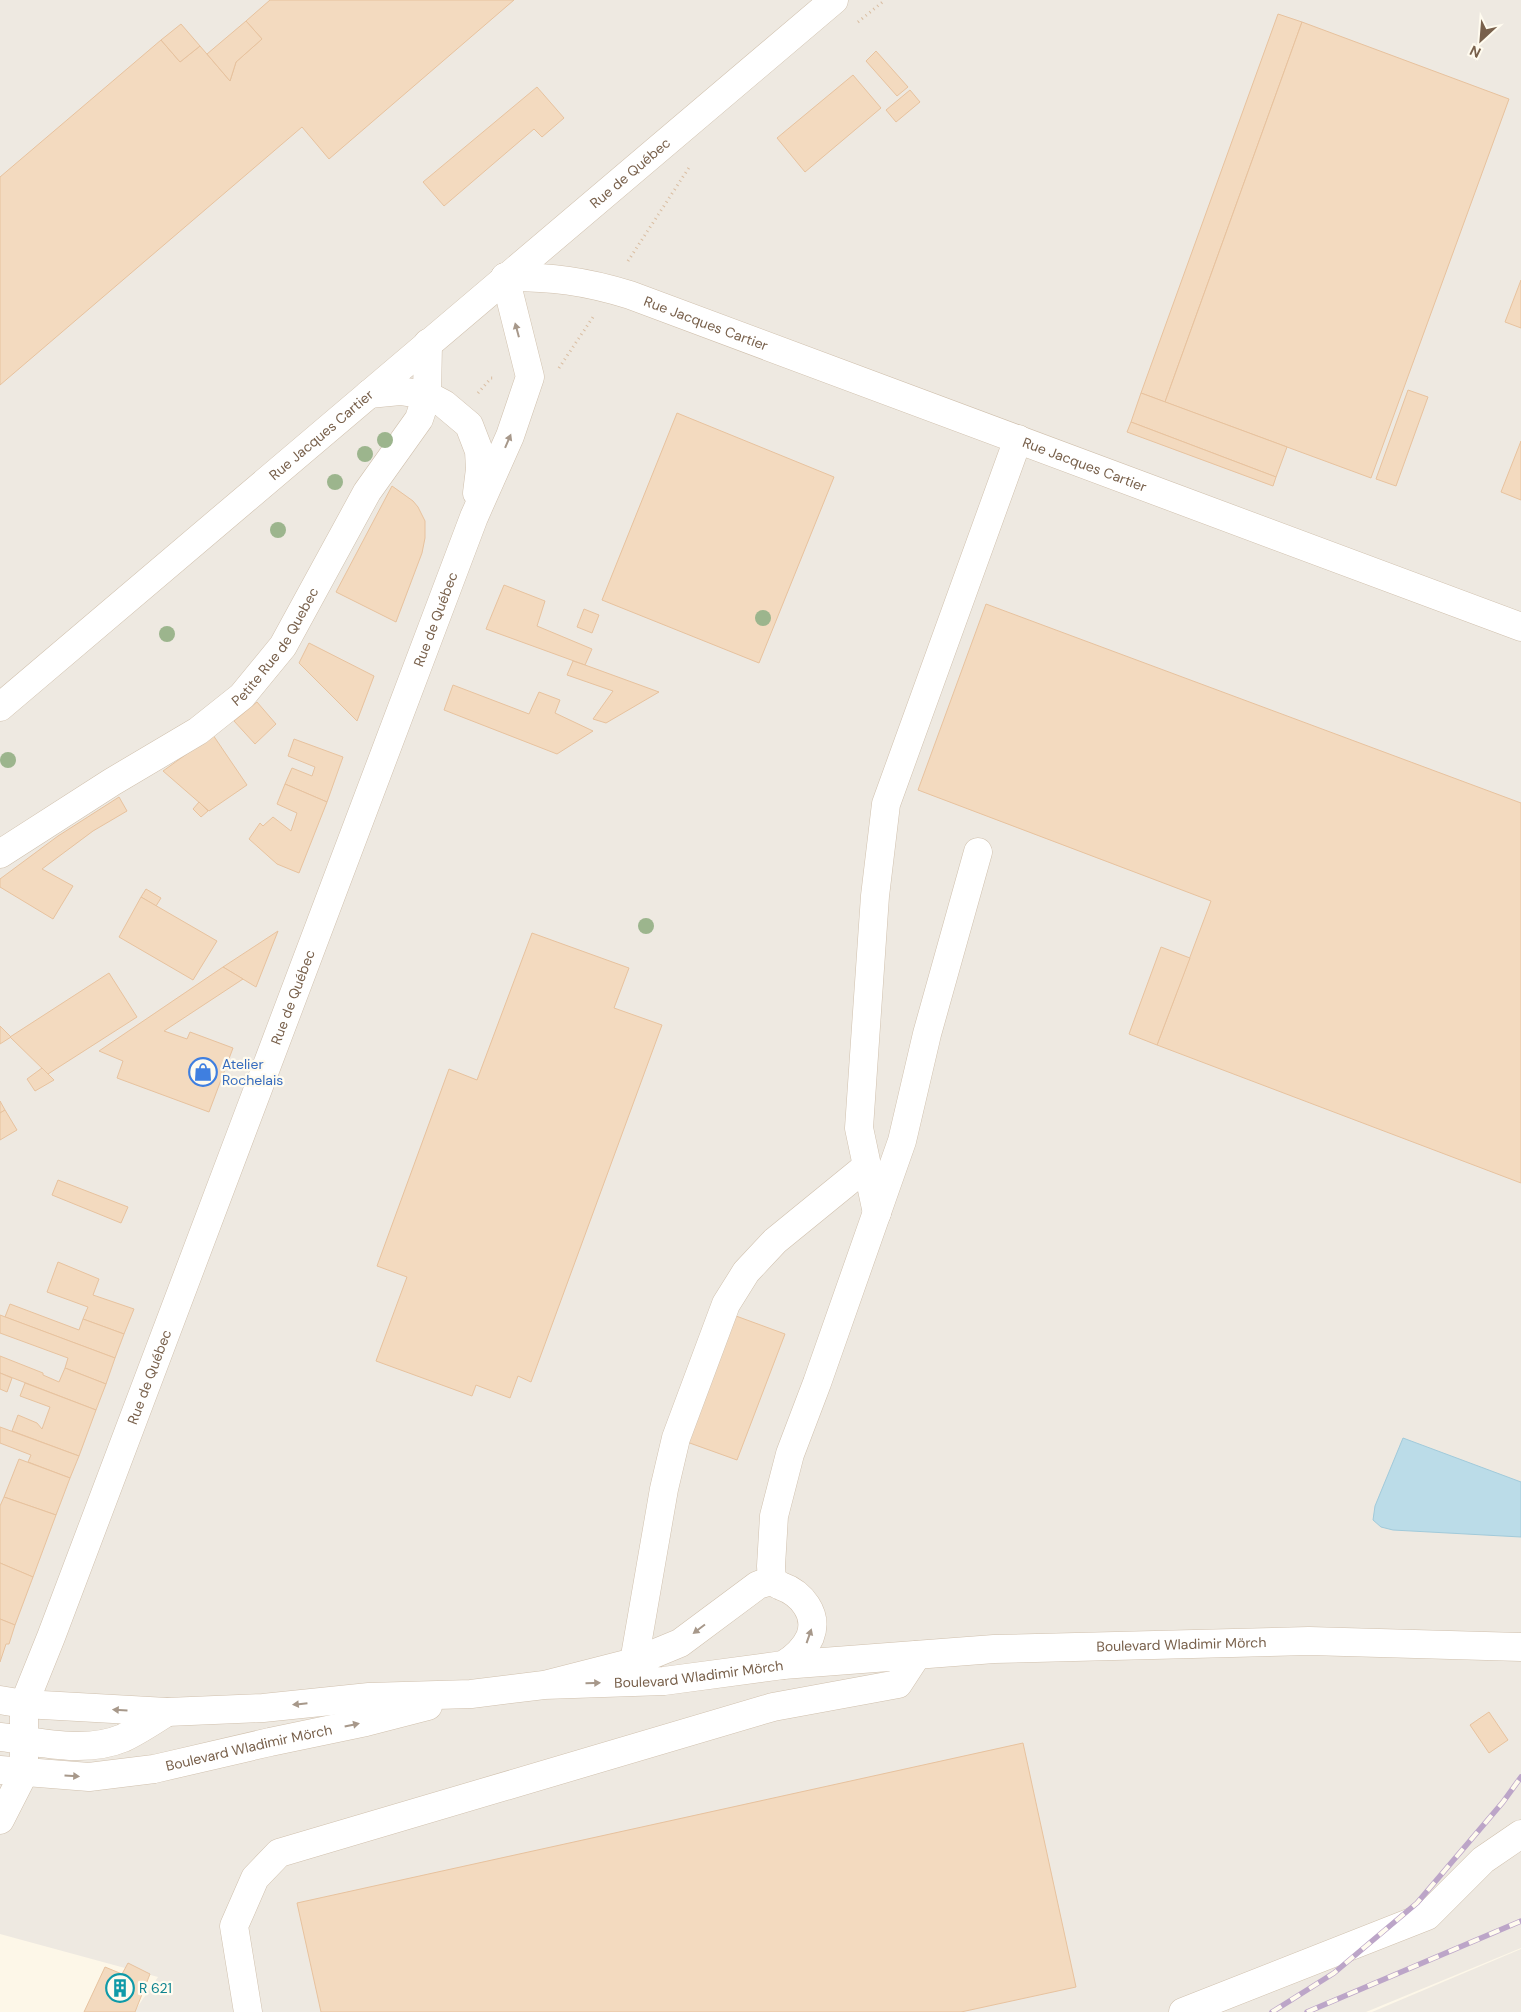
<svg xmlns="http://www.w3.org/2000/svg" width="1521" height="2012" font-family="'DM Sans',sans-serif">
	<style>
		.industrial { fill: #eee9e1 }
		.water { fill: #bbdce8; stroke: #a1cada }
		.building { fill: #f3dabf; stroke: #e7c29e }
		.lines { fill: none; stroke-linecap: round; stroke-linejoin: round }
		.minor-casing { stroke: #d0c0ad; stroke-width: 29 }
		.path { stroke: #d9bda1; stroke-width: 3; stroke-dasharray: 1 4; stroke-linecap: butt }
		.minor { stroke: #fff; stroke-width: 28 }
		.rail-casing { stroke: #bca5c8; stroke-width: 5.5 }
		.rail { stroke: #fffbef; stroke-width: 4; stroke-dasharray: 11; stroke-linecap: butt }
		.tree { fill: #9cb58d }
		.oneway { fill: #a7988a }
		.labels { text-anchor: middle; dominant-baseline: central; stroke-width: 4.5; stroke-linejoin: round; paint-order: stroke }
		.street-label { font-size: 14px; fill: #78604b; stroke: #fffbef }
		.shop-label { font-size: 14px; fill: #366cbe; stroke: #fffbef; text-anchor: start }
		.culture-label { font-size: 14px; fill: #0d838f; stroke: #fffbef; text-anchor: start }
	</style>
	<rect width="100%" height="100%" fill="#fdf7e8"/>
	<g class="industrial">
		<polygon points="0,0 1521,0 1521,1948 1366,2012 134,2012 158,1977 0,1934"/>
		<polygon points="1521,1949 1521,2012 1372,2012"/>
	</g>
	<polygon class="water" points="1403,1438 1521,1482 1521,1537 1393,1530 1381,1527 1373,1520 1375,1506"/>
	<g class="building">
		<polygon points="270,0 514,0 329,159 302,127 0,385 0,177 161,40 180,62 200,46 230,81 236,62 262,39 246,21"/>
		<polygon points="1278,14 1302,22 1165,402 1141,393"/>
		<polygon points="246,21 262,39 236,62 230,81 207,54"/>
		<polygon points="1302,22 1509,99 1371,478 1165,402"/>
		<polygon points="181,24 200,46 180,62 161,40"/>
		<polygon points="876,51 908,87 897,96 866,61"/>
		<polygon points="853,75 881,108 805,172 777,138"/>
		<polygon points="537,87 564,118 542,137 534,129 444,206 423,182"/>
		<polygon points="910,90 920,102 896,122 886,110"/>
		<polygon points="1521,280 1521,328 1505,322"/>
		<polygon points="1408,390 1428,397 1396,486 1376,479"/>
		<polygon points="1141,393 1287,447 1276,477 1131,422"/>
		<polygon points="677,413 834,477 759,663 602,600"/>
		<polygon points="1131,422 1276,477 1273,486 1127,432"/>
		<polygon points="1521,441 1521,500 1501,492"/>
		<polygon points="392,486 413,501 418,507 425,521 425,538 422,553 396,622 336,592"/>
		<polygon points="504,585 545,601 537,626 592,649 585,665 486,629"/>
		<polygon points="986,604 1521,803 1521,1183 1157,1045 1211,901 918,790"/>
		<polygon points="584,609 599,615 592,633 577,627"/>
		<polygon points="309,643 374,676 357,721 299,663"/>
		<polygon points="573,661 585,665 659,692 606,723 593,719 613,691 567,675"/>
		<polygon points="453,685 529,714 539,692 560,700 555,713 593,731 557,754 444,710"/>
		<polygon points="257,702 276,724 255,744 234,721"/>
		<polygon points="213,735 247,785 209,811 163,771"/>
		<polygon points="294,739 343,757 327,802 285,784 292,768 312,776 315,767 288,756"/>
		<polygon points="285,784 327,802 299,873 277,864 249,839 260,823 263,826 273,817 291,831 297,813 277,804"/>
		<polygon points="119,797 127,811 93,831 42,869 73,886 53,919 0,887 0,879 58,836"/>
		<polygon points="199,802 208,811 201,817 193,809"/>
		<polygon points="146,889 161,898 156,906 141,897"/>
		<polygon points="141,897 217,941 193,980 119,937"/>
		<polygon points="278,931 256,987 223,967"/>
		<polygon points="532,933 629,968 614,1008 662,1025 531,1382 518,1376 510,1398 476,1385 472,1396 376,1361 407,1277 377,1266 449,1069 477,1080"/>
		<polygon points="1161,947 1190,958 1157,1045 1129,1034"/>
		<polygon points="223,967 243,979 164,1031 187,1039 190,1032 233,1048 209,1112 117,1078 123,1061 99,1051"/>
		<polygon points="109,973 137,1017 48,1074 10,1037"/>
		<polygon points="0,1026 11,1037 0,1044"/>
		<polygon points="42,1068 54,1080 35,1091 27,1079"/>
		<polygon points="0,1101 5,1110 0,1113"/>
		<polygon points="5,1110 17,1130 0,1140 0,1113"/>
		<polygon points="58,1180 128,1207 121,1223 52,1195"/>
		<polygon points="58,1262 99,1279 93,1295 134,1309 124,1334 83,1319 88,1307 47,1292"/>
		<polygon points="10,1304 79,1330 83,1319 124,1334 115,1358 5,1317"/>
		<polygon points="0,1315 115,1358 106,1384 65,1368 68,1358 0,1333"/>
		<polygon points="736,1316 785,1334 737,1460 687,1442"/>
		<polygon points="0,1356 43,1373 43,1375 59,1382 65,1368 106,1384 96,1410 0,1373"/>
		<polygon points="0,1373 12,1378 7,1392 0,1389"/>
		<polygon points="25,1383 96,1410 79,1456 12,1431 18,1415 37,1423 42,1429 50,1407 20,1396"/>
		<polygon points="0,1427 79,1456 70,1478 28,1462 31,1455 0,1443"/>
		<polygon points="19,1459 70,1478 56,1515 4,1497"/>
		<polygon points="4,1497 56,1515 33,1577 0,1563 0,1506"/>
		<polygon points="0,1563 33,1577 15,1625 0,1619"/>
		<polygon points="0,1619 15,1625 9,1644 6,1644 0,1662"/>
		<polygon points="1489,1712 1508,1740 1489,1753 1470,1725"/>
		<polygon points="1023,1743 1076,1987 961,2012 321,2012 297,1903"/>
		<polygon points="128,1963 150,1974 135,2012 84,2012 105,1967 122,1974"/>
	</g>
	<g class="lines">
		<defs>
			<g id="minor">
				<path id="s1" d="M 505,277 C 552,277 585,281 630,295 L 1521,627"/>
				<polyline points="369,394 400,391 427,395 444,404 469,425 479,451 480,469 477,493"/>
				<path id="s2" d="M 0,707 L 834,0"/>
				<path id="s3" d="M 0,854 L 112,782 L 198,731 L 242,696 L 283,646 L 367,492 L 419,419 L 427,395 L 428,343"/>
				<polyline points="877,1213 859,1128 875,896 886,804 1018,439"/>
				<polyline points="772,1582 771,1566 774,1516 790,1454 817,1383 902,1141 927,1034 978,852"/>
				<polyline points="634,1662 664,1489 676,1438 726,1304 746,1272 775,1241 867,1166"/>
				<path id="s4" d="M 783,1665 L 994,1649 L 1309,1641 L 1521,1647"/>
				<path id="s5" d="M 0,1700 L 24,1704 L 167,1712 L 263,1708 L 369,1697 L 471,1694 L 544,1685 L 664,1681 L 783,1665 C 795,1658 804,1650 810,1637 C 819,1614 801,1593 781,1586 C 777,1584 774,1582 770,1582 C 766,1582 762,1584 758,1585 L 680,1643 L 634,1662 L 544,1685"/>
				<path d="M 0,1737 C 40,1742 85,1754 123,1738 C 138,1731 153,1721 167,1712"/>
				<path id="s6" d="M 0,1770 L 89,1777 L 154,1769 L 270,1742 L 366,1722 L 428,1706"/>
				<path id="s7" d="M 0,1820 L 24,1773 L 24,1704 L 51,1637 L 474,517 L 510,436 L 530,377 L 505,277"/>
				<polyline points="248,2012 234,1926 255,1878 279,1853 773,1707 898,1684 917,1655"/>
				<polyline points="1183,2012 1427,1916 1483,1860 1521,1834"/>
			</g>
		</defs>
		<use href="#minor" class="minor-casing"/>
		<g class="path">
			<polyline points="858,22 885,0"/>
			<polyline points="628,261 690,166"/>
			<polyline points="559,368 593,317"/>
			<polyline points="478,393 491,378 496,378"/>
		</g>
		<use href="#minor" class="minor"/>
		<defs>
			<g id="rail">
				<polyline points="1272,2012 1334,1973 1417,1903 1503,1802 1521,1777"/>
				<polyline points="1307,2012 1521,1921"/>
			</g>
		</defs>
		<use href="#rail" class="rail-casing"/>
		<use href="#rail" class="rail"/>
	</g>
	<g class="tree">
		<circle cx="385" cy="440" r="8"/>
		<circle cx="365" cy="454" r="8"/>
		<circle cx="335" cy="482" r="8"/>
		<circle cx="278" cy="530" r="8"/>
		<circle cx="763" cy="618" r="8"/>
		<circle cx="167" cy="634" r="8"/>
		<circle cx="8" cy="760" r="8"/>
		<circle cx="646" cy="926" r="8"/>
	</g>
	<defs><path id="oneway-solid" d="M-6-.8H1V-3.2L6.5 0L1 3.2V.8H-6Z" transform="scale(1.25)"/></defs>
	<g class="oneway">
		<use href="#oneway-solid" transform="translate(517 330) rotate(-105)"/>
		<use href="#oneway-solid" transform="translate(508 441) rotate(-67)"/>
		<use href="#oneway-solid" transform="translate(699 1629) rotate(143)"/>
		<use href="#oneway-solid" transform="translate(809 1636) rotate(-71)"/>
		<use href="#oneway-solid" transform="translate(593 1683) rotate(-2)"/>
		<use href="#oneway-solid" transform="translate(300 1704) rotate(174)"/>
		<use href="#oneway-solid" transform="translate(120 1710) rotate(-177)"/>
		<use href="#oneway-solid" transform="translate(352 1725) rotate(-12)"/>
		<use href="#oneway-solid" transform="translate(72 1776) rotate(3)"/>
	</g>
	<defs>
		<symbol id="shop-ring" viewBox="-11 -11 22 22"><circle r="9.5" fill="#fffbef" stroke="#3f7fe0" stroke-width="1.5"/><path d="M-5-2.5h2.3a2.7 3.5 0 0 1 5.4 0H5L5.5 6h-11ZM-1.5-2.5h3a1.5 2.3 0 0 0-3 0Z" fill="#3f7fe0"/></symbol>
		<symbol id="building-ring" viewBox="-11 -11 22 22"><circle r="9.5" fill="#fffbef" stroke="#0f9aa8" stroke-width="1.5"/><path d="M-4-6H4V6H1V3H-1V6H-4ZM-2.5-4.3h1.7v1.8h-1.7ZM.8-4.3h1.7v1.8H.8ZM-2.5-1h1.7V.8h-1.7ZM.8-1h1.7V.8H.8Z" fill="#0f9aa8"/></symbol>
	</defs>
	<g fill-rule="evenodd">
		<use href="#shop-ring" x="187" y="1056" width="32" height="32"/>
		<use href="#building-ring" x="104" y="1972" width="32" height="32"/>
	</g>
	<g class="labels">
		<g class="street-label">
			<text stroke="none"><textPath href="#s2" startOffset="826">Rue de Québec</textPath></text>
			<text stroke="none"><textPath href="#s1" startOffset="208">Rue Jacques Cartier</textPath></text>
			<text stroke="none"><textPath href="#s2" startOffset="421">Rue Jacques Cartier</textPath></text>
			<text stroke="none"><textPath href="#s1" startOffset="612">Rue Jacques Cartier</textPath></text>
			<text stroke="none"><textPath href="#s7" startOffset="1282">Rue de Québec</textPath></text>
			<text stroke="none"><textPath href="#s3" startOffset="349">Petite Rue de Quebec</textPath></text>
			<text stroke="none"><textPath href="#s7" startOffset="878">Rue de Québec</textPath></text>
			<text stroke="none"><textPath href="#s7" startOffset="472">Rue de Québec</textPath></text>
			<text stroke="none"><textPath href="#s4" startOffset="399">Boulevard Wladimir Mörch</textPath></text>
			<text stroke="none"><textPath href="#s5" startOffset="701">Boulevard Wladimir Mörch</textPath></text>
			<text stroke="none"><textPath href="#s6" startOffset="252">Boulevard Wladimir Mörch</textPath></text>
		</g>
		<g class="shop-label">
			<text x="222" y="1064">Atelier<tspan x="222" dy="16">Rochelais</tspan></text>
		</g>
		<g class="culture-label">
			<text x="139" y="1988">R 621</text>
		</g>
	</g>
	<g transform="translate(1481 40) rotate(206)" stroke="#fffbef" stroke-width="4" paint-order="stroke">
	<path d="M0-4L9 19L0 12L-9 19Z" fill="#78604b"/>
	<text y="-8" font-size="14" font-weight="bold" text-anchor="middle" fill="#78604b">N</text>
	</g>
</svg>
